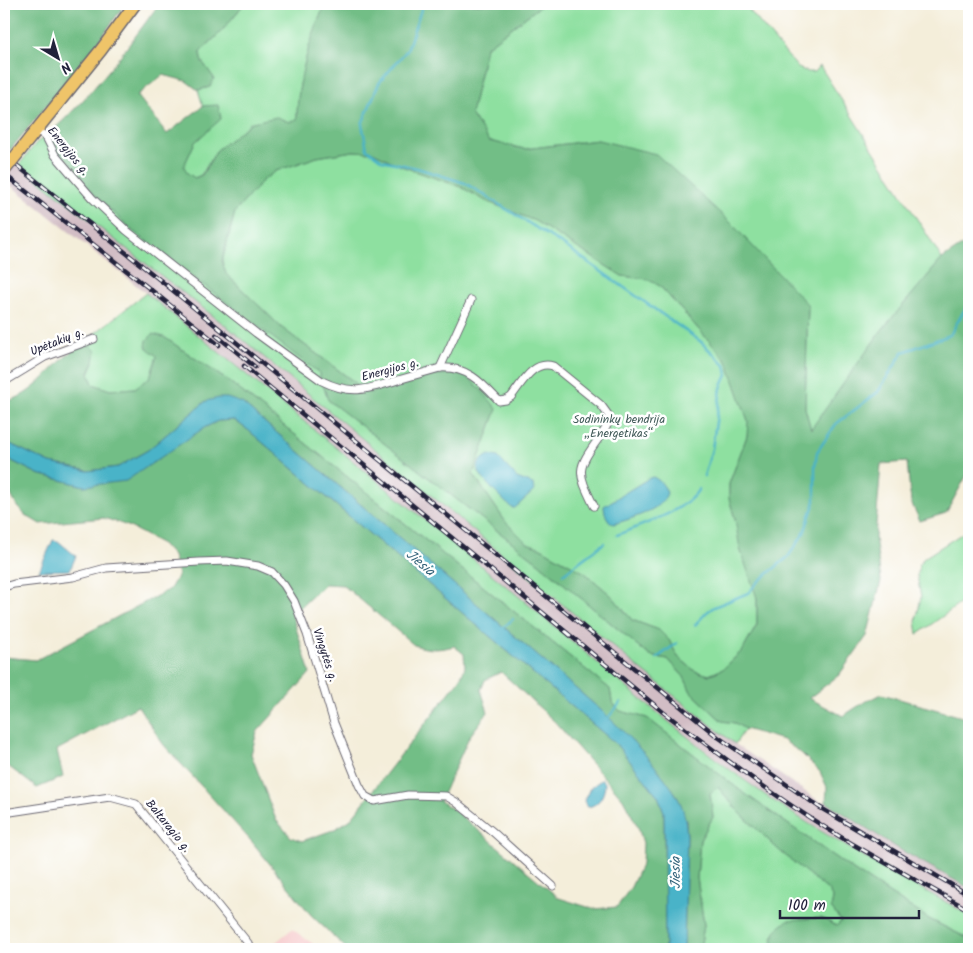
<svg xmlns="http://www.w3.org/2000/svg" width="973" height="953" font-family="Kalam,sans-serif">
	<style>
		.built { fill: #f7cfd0 }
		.industrial { fill: #d2bdc5 }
		.green { fill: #8ee0a0; stroke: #58816e }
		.forest { fill: #72be86; stroke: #4a7060; fill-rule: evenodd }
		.water { fill: #4ab3c8; stroke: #366a82 }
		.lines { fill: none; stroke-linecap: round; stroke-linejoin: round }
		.stream { stroke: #4ab3c8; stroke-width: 2.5 }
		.street-casing { stroke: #6c6973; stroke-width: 9 }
		.primary-casing { stroke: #6c6973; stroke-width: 14 }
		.street { stroke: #fff; stroke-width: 7 }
		.primary { stroke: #efc469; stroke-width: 11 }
		.rail-casing { stroke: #22223b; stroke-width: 4.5 }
		.rail { stroke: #fff; stroke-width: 2.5; stroke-dasharray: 8; stroke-linecap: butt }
		.primary-bridge-casing { stroke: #6c6973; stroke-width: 14; stroke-linecap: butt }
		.primary-bridge { stroke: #efc469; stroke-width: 11 }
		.labels { text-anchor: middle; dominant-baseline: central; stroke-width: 5; stroke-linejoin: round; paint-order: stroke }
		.street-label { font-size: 12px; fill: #22223b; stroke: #fff }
		.park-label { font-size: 12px; fill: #425b59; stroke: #fff }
		.water-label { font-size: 14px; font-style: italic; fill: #34637a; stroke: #fff }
	</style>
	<rect width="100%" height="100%" fill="#fff"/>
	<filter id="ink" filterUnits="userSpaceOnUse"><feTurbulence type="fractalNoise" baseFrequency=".02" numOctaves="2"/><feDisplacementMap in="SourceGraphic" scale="10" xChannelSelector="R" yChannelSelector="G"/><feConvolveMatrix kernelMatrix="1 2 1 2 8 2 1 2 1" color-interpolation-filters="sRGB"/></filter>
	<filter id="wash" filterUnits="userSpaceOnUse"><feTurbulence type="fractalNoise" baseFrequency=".0096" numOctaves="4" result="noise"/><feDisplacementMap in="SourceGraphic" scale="20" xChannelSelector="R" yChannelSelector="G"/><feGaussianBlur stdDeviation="1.12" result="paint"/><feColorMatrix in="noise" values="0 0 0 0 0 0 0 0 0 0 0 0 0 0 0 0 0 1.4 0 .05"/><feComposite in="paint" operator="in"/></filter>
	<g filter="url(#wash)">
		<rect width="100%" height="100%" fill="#f4eeda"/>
		<polygon class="built" points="292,929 320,949 267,949"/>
		<polygon class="industrial" points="4,152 230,329 638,667 735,744 822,803 826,802 899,849 969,888 969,915 862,856 769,798 671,724 339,450 146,293 4,180"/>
		<g class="green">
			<path d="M 244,4 L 325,4 C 310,40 297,79 297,119 L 289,122 L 252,122 L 217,150 L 201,175 L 194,178 L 187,173 L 184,166 L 195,142 L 221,118 L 218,106 L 203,106 L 198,90 L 210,87 L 214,78 L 201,60 L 200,52 L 221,32 Z"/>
			<polygon points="543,4 744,4 798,68 808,72 815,72 820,66 926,233 942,259 881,331 811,430 805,408 808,305 598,140 524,149 489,141 471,114 486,47"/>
			<polygon points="50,133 57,145 60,156 96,196 133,231 320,373 328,400 539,563 650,656 668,659 684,677 691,692 722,721 735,723 745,729 735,744 638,667 230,329 19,165 36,143"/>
			<polygon points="353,151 373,152 401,166 461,187 486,201 535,221 622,276 647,279 660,286 727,361 749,421 747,436 729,484 729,498 757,598 757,625 743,650 723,669 709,675 695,671 678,657 669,640 659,630 632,620 612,596 585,573 541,548 527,543 505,521 473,474 497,409 456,373 420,379 369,393 282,328 226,274 222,262 235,212 263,180 276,171 317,157"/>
			<path d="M 146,293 C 270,394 394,494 517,595 C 599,663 680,736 768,797 C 832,841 901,877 969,915 L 969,939 L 929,919 L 853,870 L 741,791 L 647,718 L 620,711 L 612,702 L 610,689 L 231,383 L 164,337 L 150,377 L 135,388 L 110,390 L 93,384 L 89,373 L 94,362 L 76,348 Z"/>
			<polygon points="969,529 969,579 965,583 961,603 918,634 916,621 921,597 917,576 919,565 924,558"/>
			<polygon points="718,787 738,811 781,852 828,890 833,899 831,908 841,921 837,926 821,918 771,948 771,949 700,949 704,925 697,878 700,840 713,817 710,793"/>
		</g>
		<g class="forest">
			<polygon points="4,4 125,4 93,49 10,150 4,144"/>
			<path d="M 159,4 L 244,4 L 221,32 L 200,52 L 201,60 L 214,78 L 210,87 L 198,90 L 186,81 L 163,75 L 137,95 L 167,134 L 203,106 L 218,105 L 221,119 L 195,142 L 184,166 L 187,173 L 195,178 L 202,175 L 217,150 L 252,122 L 277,117 L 289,122 L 297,119 C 297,79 310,40 325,4 L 543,4 L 486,47 L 471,114 L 489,141 L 524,149 L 598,140 L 656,154 L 731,223 L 808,305 L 805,408 L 811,429 L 881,331 L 942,259 L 969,241 L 969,471 L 946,513 L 920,521 L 911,502 L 907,462 L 881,464 L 875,537 L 881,581 L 867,636 L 839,675 L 809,698 L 843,716 L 866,701 L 882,694 L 969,719 L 969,888 L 899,849 L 826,802 L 827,787 L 820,772 L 801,753 L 783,740 L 745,729 L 735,723 L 722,721 L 691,692 L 684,677 L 668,659 L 650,656 L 539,563 L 328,400 L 319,373 L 133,231 L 96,196 L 60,156 L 57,145 L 50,133 C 93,94 125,51 159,4 ZM 353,151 L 373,152 L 401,166 L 461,187 L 486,201 L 535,221 L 622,276 L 647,279 L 660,286 L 727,361 L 748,421 L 747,436 L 729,484 L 729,498 L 735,519 L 740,549 L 757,598 L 757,625 L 743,650 L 723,669 L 709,675 L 695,671 L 678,657 L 669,640 L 659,630 L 632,620 L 612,596 L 585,573 L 541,548 L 527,543 L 505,521 L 473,474 L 497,409 C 488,398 477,383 464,376 C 446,367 389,387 369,393 L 282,328 L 226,274 L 222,261 L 235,212 L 263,180 L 276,171 L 317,157 Z"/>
			<path d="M 153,334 L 164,337 L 231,383 L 610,689 L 612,702 L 620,711 L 647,718 L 741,791 L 853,870 L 929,919 L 969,939 L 969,949 L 771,949 L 775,931 L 788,920 L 821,918 L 837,926 L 841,921 L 831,908 L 833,899 L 828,890 L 781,852 L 738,811 L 718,787 L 710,793 L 713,817 L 700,840 L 697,878 L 704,925 L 700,949 L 684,949 L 687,836 L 686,819 L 602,711 L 242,403 L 206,401 L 148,450 L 118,467 L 88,471 L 50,463 L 4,441 L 4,402 C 35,396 51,366 75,349 C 79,347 85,346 90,345 L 96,351 L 94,362 L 89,373 L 93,384 L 110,390 L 135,388 L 150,377 L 157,356 L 146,347 L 147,340 Z"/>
			<path d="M 234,420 L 248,430 L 616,744 L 658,796 L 664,812 L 665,949 L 347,949 L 311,915 L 253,843 L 163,744 L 138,706 L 57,750 L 63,777 L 37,788 L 4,763 L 4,657 L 36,660 L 170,589 L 178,575 L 173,556 L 162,544 L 128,526 L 104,518 L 40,524 L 25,515 L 15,503 L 4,481 L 4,457 L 38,474 L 84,486 L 218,421 ZM 325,584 L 343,585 L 414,645 C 429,650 439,650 454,646 L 464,654 L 465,667 L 460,679 L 350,820 L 333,830 L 302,841 L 291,837 L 276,820 L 251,754 L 257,732 L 310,673 L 292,615 ZM 501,672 L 555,722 L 623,799 L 638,827 L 643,843 L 642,863 L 631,887 L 617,907 L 594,909 L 559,898 L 453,809 L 440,801 L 469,737 L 488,712 L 481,690 L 485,680 Z"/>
		</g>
		<g class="water">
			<path d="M 219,398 L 227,398 L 242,403 L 602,711 C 626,733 666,774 680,802 C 685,813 686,824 687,836 L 684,949 L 665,949 L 664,812 L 658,796 L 616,744 L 248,430 L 234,420 L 218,421 L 204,428 L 126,481 L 84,486 L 38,474 L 4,457 L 4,441 L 50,463 L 88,471 L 118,467 L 148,450 L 206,401 Z"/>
			<path d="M 489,455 L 498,457 L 517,478 L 533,484 L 534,491 L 515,508 L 512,508 C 504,501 480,479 478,469 C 477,462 484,458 489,455 Z"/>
			<path d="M 653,477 C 660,480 665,486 667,493 C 662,511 629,519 614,524 C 607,522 604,512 604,506 L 649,478 Z"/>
			<polygon points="53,540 58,541 76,556 70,570 39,571"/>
			<path d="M 601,780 L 603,780 L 605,783 C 605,794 599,806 587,807 L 584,801 L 590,788 Z"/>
		</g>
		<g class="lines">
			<g class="stream">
				<polyline points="423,4 407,50 379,83 362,124 367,149 382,160 417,168 465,183 565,246 700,341 725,365 727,375 721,388 712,449 704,476"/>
				<path d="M 617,535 C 641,525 686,511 699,489"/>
				<polyline points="563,574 604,543"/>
				<polyline points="695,625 707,612 714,607 748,593 758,582 788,557 804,533 815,501 815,467 817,452 836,424 878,392 903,352 950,335 969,302"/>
				<polyline points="503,628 513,619"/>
				<polyline points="657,658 677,643"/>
				<polyline points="608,718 621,702"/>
			</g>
		</g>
	</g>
	<g filter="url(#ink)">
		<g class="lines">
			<defs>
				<g id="street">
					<path d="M 37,130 L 46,137 L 55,155 L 92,198 L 126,230 L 256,333 L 322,381 C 352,396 369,389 398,380 C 412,376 426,372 440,368 C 467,366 482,383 499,401 L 506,400 L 511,397 C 522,383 533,360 553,366 L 601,405 L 609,416 C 609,425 604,431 599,438 C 576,470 577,471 594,506"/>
					<polyline points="440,368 471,300"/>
					<polyline points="4,382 45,357 94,339"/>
					<polyline points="4,587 14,584 73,577 106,568 199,562 227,561 258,566 272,572 284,585 294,601 307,634 334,723 359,785 365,796 374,801 408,795 446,796 456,802 493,832 553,886"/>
					<polyline points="4,813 110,797 136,804 248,943 250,949"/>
				</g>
				<polyline id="primary" points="30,138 101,50 135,4"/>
			</defs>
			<use href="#street" class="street-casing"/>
			<use href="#primary" class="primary-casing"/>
			<use href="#street" class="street"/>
			<use href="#primary" class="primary"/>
			<defs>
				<g id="rail">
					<polyline points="4,155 165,284 718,737 819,807 969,895"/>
					<polyline points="4,174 155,293 219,345"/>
					<polyline points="216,335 255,367"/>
					<path d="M 244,366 L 663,712 C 722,756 780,801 844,839 C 885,863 927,886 969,910"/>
				</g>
			</defs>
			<use href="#rail" class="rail-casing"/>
			<use href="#rail" class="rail"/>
			<defs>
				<polyline id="primary-bridge" points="4,171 30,138"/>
			</defs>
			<use href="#primary-bridge" class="primary-bridge-casing"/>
			<use href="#primary-bridge" class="primary-bridge"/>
		</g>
	</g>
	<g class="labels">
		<g class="street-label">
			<text transform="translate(68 151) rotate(51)">Energijos g.</text>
			<text transform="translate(57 342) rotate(-22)">Upėtakių g.</text>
			<text transform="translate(390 370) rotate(-15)">Energijos g.</text>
			<text transform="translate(325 655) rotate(72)">Vingytės g.</text>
			<text transform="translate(168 826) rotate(51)">Baltaragio g.</text>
		</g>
		<g class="park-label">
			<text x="619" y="419">Sodininkų bendrija<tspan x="619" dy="14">„Energetikas“</tspan></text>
		</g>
		<g class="water-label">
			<text transform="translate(420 563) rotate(40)">Jiesia</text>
			<text transform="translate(676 873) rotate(-90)">Jiesia</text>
		</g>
	</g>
	<rect width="973" height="953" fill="none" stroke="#fff" stroke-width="20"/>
	<g transform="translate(58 58) rotate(142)" stroke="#ffffff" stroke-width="4" paint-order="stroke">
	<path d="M0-4L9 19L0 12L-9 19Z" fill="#22223b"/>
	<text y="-8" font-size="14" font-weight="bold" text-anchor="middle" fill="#22223b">N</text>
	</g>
	<path d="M780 910v8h139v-8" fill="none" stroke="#22223b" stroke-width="2.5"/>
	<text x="788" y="910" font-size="15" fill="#22223b" stroke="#ffffff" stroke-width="4" paint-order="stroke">100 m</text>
</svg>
